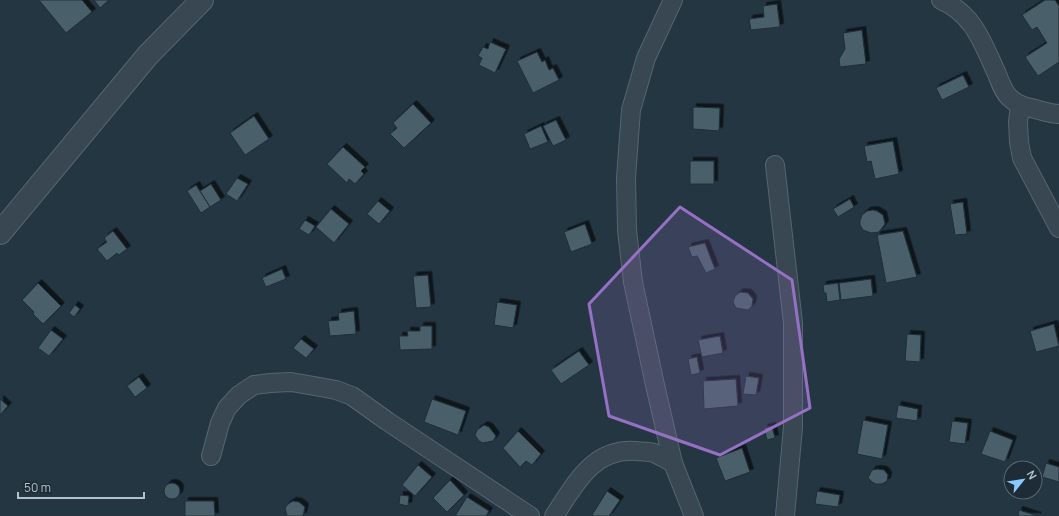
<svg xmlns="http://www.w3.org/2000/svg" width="1059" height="516" font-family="Manrope,sans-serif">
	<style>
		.building { fill: #4a5e6b; stroke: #1f2e39; filter: url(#shadow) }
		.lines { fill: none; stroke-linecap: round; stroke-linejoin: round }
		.minor-casing { stroke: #56656f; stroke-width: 20 }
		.tertiary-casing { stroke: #56656f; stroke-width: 24 }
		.minor { stroke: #384751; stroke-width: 18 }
		.tertiary { stroke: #384751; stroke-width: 22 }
		.marked { fill: #9570c5; fill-opacity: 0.2; stroke: #9570c5; stroke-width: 3; stroke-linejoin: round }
	</style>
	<defs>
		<filter id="shadow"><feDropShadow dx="3.5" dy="-3.5" stdDeviation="0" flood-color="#0009"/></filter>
	</defs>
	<rect width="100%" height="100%" fill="#243642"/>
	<g class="building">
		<polygon points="39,0 82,0 92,12 66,33"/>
		<polygon points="94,0 109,0 100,8"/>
		<polygon points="1045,0 1055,0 1059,6 1059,62 1038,76 1025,57 1047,43 1037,27 1032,30 1022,15"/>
		<polygon points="777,4 780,27 751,30 749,19 764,17 763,6"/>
		<polygon points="862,30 866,64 840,67 839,59 845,49 843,33"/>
		<polygon points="490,42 506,49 495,73 479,65 482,58 478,56 483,47 488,49"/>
		<polygon points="537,52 542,62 545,60 549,70 553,68 559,80 533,93 517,61"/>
		<polygon points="963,75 969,87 942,100 936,88"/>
		<polygon points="413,104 431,123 404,148 390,134 397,128 393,123"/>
		<polygon points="693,107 720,108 719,131 693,129"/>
		<polygon points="254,116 269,139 245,155 230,133"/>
		<polygon points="556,120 566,140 553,146 543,126"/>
		<polygon points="541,126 548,142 530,149 524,134"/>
		<polygon points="893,141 899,174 875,179 871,161 867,162 864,146"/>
		<polygon points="343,147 365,167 361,171 364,174 355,184 349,179 347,183 327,164"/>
		<rect x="690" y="161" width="24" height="23"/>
		<polygon points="237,178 248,184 237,201 226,194"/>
		<polygon points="211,184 221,200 210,207 200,191"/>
		<polygon points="196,185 210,207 201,213 187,191"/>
		<polygon points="850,199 854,207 838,217 833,209"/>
		<polygon points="378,201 390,211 379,224 367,214"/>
		<polygon points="963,202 967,234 955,235 950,204"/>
		<polygon points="331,209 349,224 334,243 316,227"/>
		<polygon points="873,210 877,211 883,215 885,224 879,232 871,233 863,230 860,225 860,220 862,215 867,211"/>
		<polygon points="305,220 315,226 309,235 299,229"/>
		<polygon points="585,224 592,244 571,252 564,232"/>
		<polygon points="113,231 127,249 119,255 117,253 107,261 97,249 107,242 104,238"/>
		<polygon points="903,231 917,277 886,283 877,235"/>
		<polygon points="705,243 715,269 706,273 697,256 692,257 688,247"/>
		<polygon points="282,269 286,279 266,287 262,278"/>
		<polygon points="428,275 431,307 416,308 413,276"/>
		<polygon points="871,279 873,296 841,300 839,283"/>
		<polygon points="38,283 61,306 43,324 33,314 34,312 22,300"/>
		<polygon points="838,283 840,300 827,302 826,293 824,293 823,285"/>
		<polygon points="740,292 748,293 753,299 752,306 748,310 736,308 733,302 735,296"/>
		<polygon points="497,302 517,305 513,328 494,325"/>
		<polygon points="75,305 80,309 74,317 69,313"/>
		<polygon points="354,311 356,334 330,336 328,321 339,320 338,313"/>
		<polygon points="1054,324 1059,346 1036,352 1030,331"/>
		<polygon points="420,326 432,326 432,349 400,350 399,336 408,336 407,331 420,331"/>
		<polygon points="51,330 63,339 49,356 38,348"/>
		<polygon points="907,334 921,335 920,362 905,361"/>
		<polygon points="720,336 723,353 702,357 698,340"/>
		<polygon points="301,339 314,349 306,358 293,348"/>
		<polygon points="579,351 589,365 561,384 551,370"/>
		<polygon points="697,357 700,373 691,375 688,359"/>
		<polygon points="746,376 759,378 756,395 743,394"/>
		<polygon points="139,377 147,388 135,397 127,386"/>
		<polygon points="736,379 738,406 704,409 703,381"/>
		<polygon points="0,399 8,406 0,415"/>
		<polygon points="432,399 466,411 458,435 424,422"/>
		<polygon points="898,405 918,409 917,421 896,418"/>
		<polygon points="863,420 888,425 882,459 857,454"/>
		<polygon points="952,421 968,423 965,444 949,442"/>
		<polygon points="484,425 489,427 496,436 493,441 483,443 479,441 475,435 477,430"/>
		<polygon points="772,426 775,438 767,440 764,428"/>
		<polygon points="518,431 541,454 532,465 526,461 520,467 503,448"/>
		<polygon points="990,431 1013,440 1005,462 981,454"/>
		<polygon points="742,448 750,472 725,481 716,458"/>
		<polygon points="1046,463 1059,467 1059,482 1042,477"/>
		<polygon points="418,465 432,477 415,496 402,485"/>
		<polygon points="877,469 884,470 888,475 887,481 882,484 876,484 872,482 868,478 872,470"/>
		<polygon points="450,480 464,495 447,512 433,498"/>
		<circle cx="172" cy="491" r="8"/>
		<polygon points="607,491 620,500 609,516 593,516 592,515"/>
		<polygon points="817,491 840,495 838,507 815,504"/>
		<polygon points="400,495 409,496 408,506 399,504"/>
		<polygon points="467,497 489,511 486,516 455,516"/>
		<polygon points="185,501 214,501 215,516 185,516"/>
		<polygon points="293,501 299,502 305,507 303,516 287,516 285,508 288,504"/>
		<polygon points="1019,510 1038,516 1018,516"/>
	</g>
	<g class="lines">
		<defs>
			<g id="minor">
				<polyline points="673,0 646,58 631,110 626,178 627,230 633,282 655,385 673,463 694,516"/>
				<path d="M 941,0 C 974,14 983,44 997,74 C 1000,82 1004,93 1010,98 C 1017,105 1026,107 1035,109 C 1043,111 1051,114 1059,114"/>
				<polyline points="1020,105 1018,122 1019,142 1022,158 1059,228"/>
				<polyline points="775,165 793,323 793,427 785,516"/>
				<polyline points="211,456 220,423 227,408 239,395 254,385 270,383 291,382 320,387 336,390 352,396 387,421 530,516"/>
				<path d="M 554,516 C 575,485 592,448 636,451 C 641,452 648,451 654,453 C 661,456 667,460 673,463"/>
			</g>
			<polyline id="tertiary" points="0,233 148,55 202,0"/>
		</defs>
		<use href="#minor" class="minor-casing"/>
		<use href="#tertiary" class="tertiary-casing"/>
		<use href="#minor" class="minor"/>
		<use href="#tertiary" class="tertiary"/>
	</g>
	<path class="marked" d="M 680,207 L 792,280 L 810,408 L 720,455 L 609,416 L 589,304 Z"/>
	<g transform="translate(1023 480) rotate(60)"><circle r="19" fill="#1d2c37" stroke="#5a6873"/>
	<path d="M0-3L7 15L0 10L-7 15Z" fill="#88cafd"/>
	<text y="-6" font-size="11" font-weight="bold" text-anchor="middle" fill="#b5c2cc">N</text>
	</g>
	<path d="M18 492v6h126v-6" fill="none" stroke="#b5c2cc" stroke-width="2"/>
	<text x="24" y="492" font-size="12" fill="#b5c2cc" stroke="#1d2c37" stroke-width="3" paint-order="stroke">50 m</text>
</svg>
